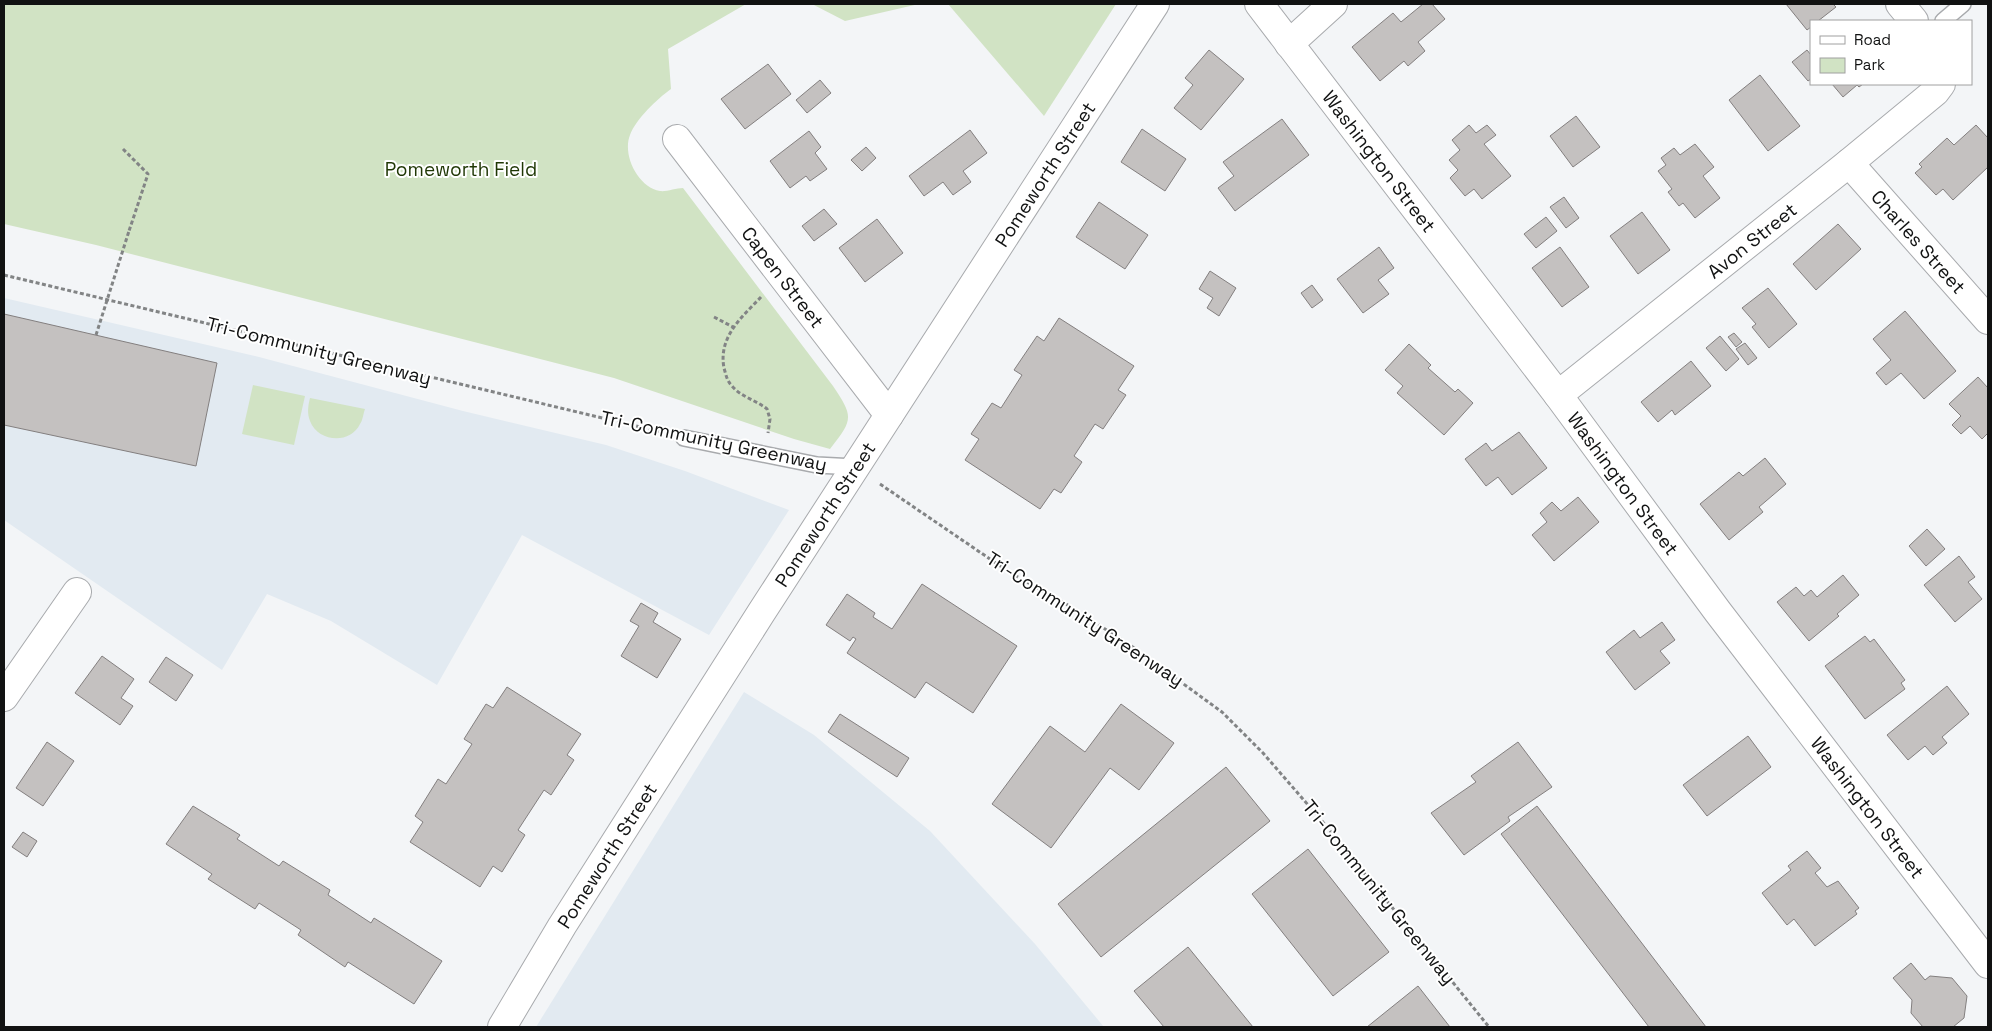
<svg xmlns="http://www.w3.org/2000/svg" width="1992" height="1031" font-family="'Space Grotesk',sans-serif">
	<style>
		.built { fill: #e2eaf1 }
		.green { fill: #d1e3c4 }
		.building { fill: #c4c1c0; stroke: #837f7f }
		.lines { fill: none; stroke-linecap: round; stroke-linejoin: round }
		.service-casing { stroke: #a8aaad; stroke-width: 18 }
		.minor-casing { stroke: #a8aaad; stroke-width: 30 }
		.tertiary-casing { stroke: #a8aaad; stroke-width: 30 }
		.path { stroke: #828485; stroke-width: 3; stroke-dasharray: 4 2.5; stroke-linecap: butt }
		.service { stroke: #fff; stroke-width: 15 }
		.minor { stroke: #fff; stroke-width: 28 }
		.tertiary { stroke: #fff; stroke-width: 28 }
		.path-bridge { stroke: #828485; stroke-width: 3; stroke-dasharray: 4 2.5; stroke-linecap: butt }
		.labels { text-anchor: middle; dominant-baseline: central; stroke-width: 4; stroke-linejoin: round; paint-order: stroke }
		.street-label { font-size: 19px; fill: #111212; stroke: #fff }
		.park-label { font-size: 19px; fill: #1f3704; stroke: #fff }
	</style>
	<rect width="100%" height="100%" fill="#f3f5f7"/>
	<g class="built">
		<polygon points="4,298 259,357 463,411 606,445 685,471 789,510 709,635 522,535 437,685 331,621 267,594 222,670 4,520"/>
		<polygon points="744,692 814,735 930,831 1035,944 1104,1027 536,1027"/>
	</g>
	<g class="green">
		<path d="M 4,4 L 746,4 L 668,49 L 671,89 C 657,99 636,119 630,135 C 622,155 638,187 660,191 C 666,192 676,188 683,188 L 833,386 C 854,417 853,420 830,449 L 794,439 L 614,378 L 96,245 L 4,224 Z"/>
		<polygon points="812,4 919,4 845,21"/>
		<polygon points="948,4 1116,4 1044,116"/>
		<polygon points="253,385 305,396 294,445 242,434"/>
		<path d="M 310,398 L 365,409 C 363,414 363,420 360,424 C 350,445 318,442 310,421 C 307,413 308,406 310,398 Z"/>
	</g>
	<g class="building">
		<polygon points="1423,4 1432,4 1445,19 1418,42 1425,51 1408,66 1404,61 1380,81 1352,47 1393,13 1401,22"/>
		<polygon points="1786,4 1833,4 1836,7 1818,21 1811,21 1811,27 1807,30"/>
		<polygon points="1209,50 1244,79 1201,130 1174,108 1193,85 1185,78"/>
		<polygon points="1807,50 1811,55 1811,79 1808,81 1792,62"/>
		<polygon points="768,64 791,94 745,129 721,99"/>
		<polygon points="1760,75 1800,126 1768,151 1729,100"/>
		<polygon points="820,80 831,93 807,113 796,100"/>
		<polygon points="1832,84 1863,84 1859,87 1857,85 1843,97"/>
		<polygon points="1576,116 1600,147 1573,167 1550,136"/>
		<polygon points="1282,119 1309,155 1235,211 1218,188 1234,176 1223,162"/>
		<polygon points="1469,125 1476,133 1487,125 1496,135 1484,144 1511,176 1482,199 1474,189 1465,196 1450,178 1458,170 1449,160 1460,150 1452,140"/>
		<polygon points="1976,125 1988,138 1988,167 1953,200 1943,189 1936,195 1915,173 1922,167 1919,164 1947,138 1954,145"/>
		<polygon points="1142,129 1186,159 1165,191 1121,162"/>
		<polygon points="970,130 987,153 963,171 971,182 953,195 943,182 924,196 909,176"/>
		<polygon points="809,131 821,147 815,153 827,169 810,181 806,176 790,188 770,161"/>
		<polygon points="1695,144 1714,167 1703,176 1720,198 1695,218 1683,203 1679,206 1668,192 1672,189 1658,171 1666,165 1661,158 1674,148 1680,155"/>
		<polygon points="866,147 876,158 862,171 851,160"/>
		<polygon points="1564,197 1579,218 1566,228 1550,207"/>
		<polygon points="1099,202 1148,235 1125,269 1076,237"/>
		<polygon points="824,209 837,224 814,241 802,226"/>
		<polygon points="1642,212 1670,250 1638,274 1610,236"/>
		<polygon points="1546,217 1557,231 1536,248 1524,234"/>
		<polygon points="877,219 903,253 865,282 839,248"/>
		<polygon points="1838,224 1861,249 1816,290 1793,264"/>
		<polygon points="1379,247 1394,268 1378,280 1389,294 1363,313 1337,279"/>
		<polygon points="1560,247 1589,287 1562,307 1532,268"/>
		<polygon points="1210,271 1236,288 1219,316 1207,308 1213,298 1199,289"/>
		<polygon points="1312,285 1323,300 1312,308 1301,293"/>
		<polygon points="1768,288 1797,324 1769,348 1752,327 1756,324 1742,308"/>
		<polygon points="1905,311 1956,371 1924,399 1901,373 1886,385 1876,373 1891,360 1873,339"/>
		<polygon points="4,314 217,363 196,466 4,425"/>
		<polygon points="1059,318 1134,366 1118,390 1126,395 1103,429 1095,424 1074,456 1082,462 1061,493 1054,489 1040,509 965,460 979,439 971,434 992,403 1001,408 1022,375 1014,370 1037,336 1044,341"/>
		<polygon points="1734,333 1742,342 1736,347 1728,337"/>
		<polygon points="1720,336 1739,359 1726,371 1706,348"/>
		<polygon points="1745,343 1757,358 1748,365 1736,349"/>
		<polygon points="1409,344 1431,365 1428,368 1455,392 1458,389 1473,403 1444,435 1397,393 1403,386 1385,370"/>
		<polygon points="1691,361 1711,386 1675,415 1672,410 1658,422 1641,402"/>
		<polygon points="1978,377 1988,388 1988,433 1982,439 1970,426 1961,434 1952,425 1961,416 1949,404"/>
		<polygon points="1519,432 1547,468 1512,495 1498,477 1486,486 1465,459 1486,443 1492,451"/>
		<polygon points="1765,458 1786,484 1759,507 1763,512 1729,540 1700,504 1739,472 1743,476"/>
		<polygon points="1578,497 1599,522 1554,561 1532,535 1547,522 1540,513 1552,502 1561,511"/>
		<polygon points="1927,529 1945,549 1926,566 1909,546"/>
		<polygon points="1959,556 1975,577 1968,582 1982,599 1955,622 1924,585"/>
		<polygon points="1843,575 1859,595 1837,614 1839,616 1809,641 1777,602 1796,587 1804,596 1811,590 1817,597"/>
		<polygon points="922,584 1017,646 973,713 926,682 915,698 847,653 856,639 853,637 850,641 826,625 847,594 875,613 873,617 892,629"/>
		<polygon points="641,603 658,613 653,622 681,639 657,678 621,656 639,626 630,621"/>
		<polygon points="1662,622 1675,640 1660,651 1670,663 1635,690 1606,652 1634,630 1640,638"/>
		<polygon points="1865,636 1870,642 1874,639 1905,680 1901,683 1905,689 1865,719 1825,666"/>
		<polygon points="102,656 134,679 121,698 133,706 120,725 75,693"/>
		<polygon points="166,657 193,675 176,701 149,682"/>
		<polygon points="1947,686 1969,714 1942,737 1947,743 1933,755 1925,746 1908,760 1887,735"/>
		<polygon points="507,687 581,734 567,755 574,760 551,795 544,790 518,830 525,835 502,872 493,866 480,887 410,842 423,822 415,816 438,779 446,784 472,744 464,739 486,704 493,708"/>
		<polygon points="1121,704 1174,743 1139,790 1110,768 1051,848 992,804 1050,726 1085,752"/>
		<polygon points="840,714 909,758 897,777 828,732"/>
		<polygon points="1748,736 1771,767 1707,816 1683,785"/>
		<polygon points="47,742 74,761 43,806 16,788"/>
		<polygon points="1518,742 1552,787 1508,817 1510,821 1464,855 1431,813 1476,782 1471,776"/>
		<polygon points="1226,767 1270,821 1101,957 1058,904"/>
		<polygon points="193,806 240,835 237,839 279,866 283,861 330,890 328,895 371,923 374,918 442,961 414,1004 348,962 345,967 298,935 301,930 259,903 255,909 208,879 212,874 166,844"/>
		<polygon points="1537,806 1706,1027 1649,1027 1501,834"/>
		<polygon points="23,832 37,841 27,857 12,847"/>
		<polygon points="1308,849 1389,952 1333,996 1252,894"/>
		<polygon points="1807,851 1821,868 1815,873 1827,887 1838,881 1859,908 1855,911 1857,914 1815,946 1794,919 1787,925 1762,893 1791,870 1788,866"/>
		<polygon points="1188,947 1253,1027 1164,1027 1134,991"/>
		<polygon points="1911,963 1925,980 1930,976 1952,978 1967,996 1964,1018 1953,1027 1923,1027 1911,1013 1912,1000 1893,978"/>
		<polygon points="1418,986 1450,1027 1367,1027"/>
	</g>
	<g class="lines">
		<defs>
			<g id="service">
				<polyline points="1943,21 1963,4"/>
				<polyline points="684,438 817,465 855,467"/>
			</g>
			<g id="minor">
				<polyline points="1900,4 1914,21"/>
				<polyline points="1289,44 1333,4"/>
				<path id="s1" d="M 677,139 L 889,415"/>
				<path id="s2" d="M 1849,163 L 1988,320"/>
				<path id="s3" d="M 1558,395 L 1849,163 L 1935,92 L 1941,84"/>
				<polyline points="4,697 77,592"/>
				<path id="s4" d="M 502,1027 L 562,926 L 761,613 L 1155,4"/>
			</g>
			<g id="tertiary">
				<path id="s5" d="M 1259,4 L 1558,395 L 1718,612 L 1988,964"/>
			</g>
		</defs>
		<use href="#service" class="service-casing"/>
		<use href="#minor" class="minor-casing"/>
		<use href="#tertiary" class="tertiary-casing"/>
		<g class="path">
			<polyline points="123,149 148,174 129,231"/>
			<polyline points="4,275 661,432"/>
			<path d="M 761,297 C 742,317 718,337 724,368 C 726,375 727,381 732,386 C 741,397 756,400 767,409 L 770,419 L 768,433"/>
			<polyline points="714,317 733,327"/>
			<polyline points="880,484 1009,572 1066,604 1130,645 1222,712 1263,753 1322,821 1489,1027"/>
		</g>
		<use href="#service" class="service"/>
		<use href="#minor" class="minor"/>
		<use href="#tertiary" class="tertiary"/>
		<polyline class="path-bridge" points="96,335 129,231"/>
	</g>
	<g class="labels">
		<g class="street-label">
			<text stroke="none"><textPath href="#s5" startOffset="198">Washington Street</textPath></text>
			<text stroke="none"><textPath href="#s4" startOffset="1011">Pomeworth Street</textPath></text>
			<text stroke="none"><textPath href="#s3" startOffset="248">Avon Street</textPath></text>
			<text stroke="none"><textPath href="#s2" startOffset="105">Charles Street</textPath></text>
			<text stroke="none"><textPath href="#s1" startOffset="174">Capen Street</textPath></text>
			<text transform="translate(319 351) rotate(14)">Tri-Community Greenway</text>
			<text transform="translate(714 441) rotate(12)">Tri-Community Greenway</text>
			<text stroke="none"><textPath href="#s5" startOffset="602">Washington Street</textPath></text>
			<text stroke="none"><textPath href="#s4" startOffset="606">Pomeworth Street</textPath></text>
			<text transform="translate(1085 619) rotate(33)">Tri-Community Greenway</text>
			<text stroke="none"><textPath href="#s5" startOffset="1008">Washington Street</textPath></text>
			<text stroke="none"><textPath href="#s4" startOffset="201">Pomeworth Street</textPath></text>
			<text transform="translate(1379 892) rotate(51)">Tri-Community Greenway</text>
		</g>
		<g class="park-label">
			<text x="461" y="169">Pomeworth Field</text>
		</g>
	</g>
	<rect width="1992" height="1031" fill="none" stroke="#111212" stroke-width="10"/>
	<rect x="1810" y="20" width="162" height="65" fill="#ffffff" stroke="#a0a0a0"/>
	<rect x="1820" y="36" width="25" height="8" fill="#ffffff" stroke="#a0a0a0"/>
	<text x="1854" y="45" font-size="15" fill="#111212">Road</text>
	<rect x="1820" y="58" width="25" height="15" fill="#d1e3c4" stroke="#a0a0a0"/>
	<text x="1854" y="70" font-size="15" fill="#111212">Park</text>
</svg>
